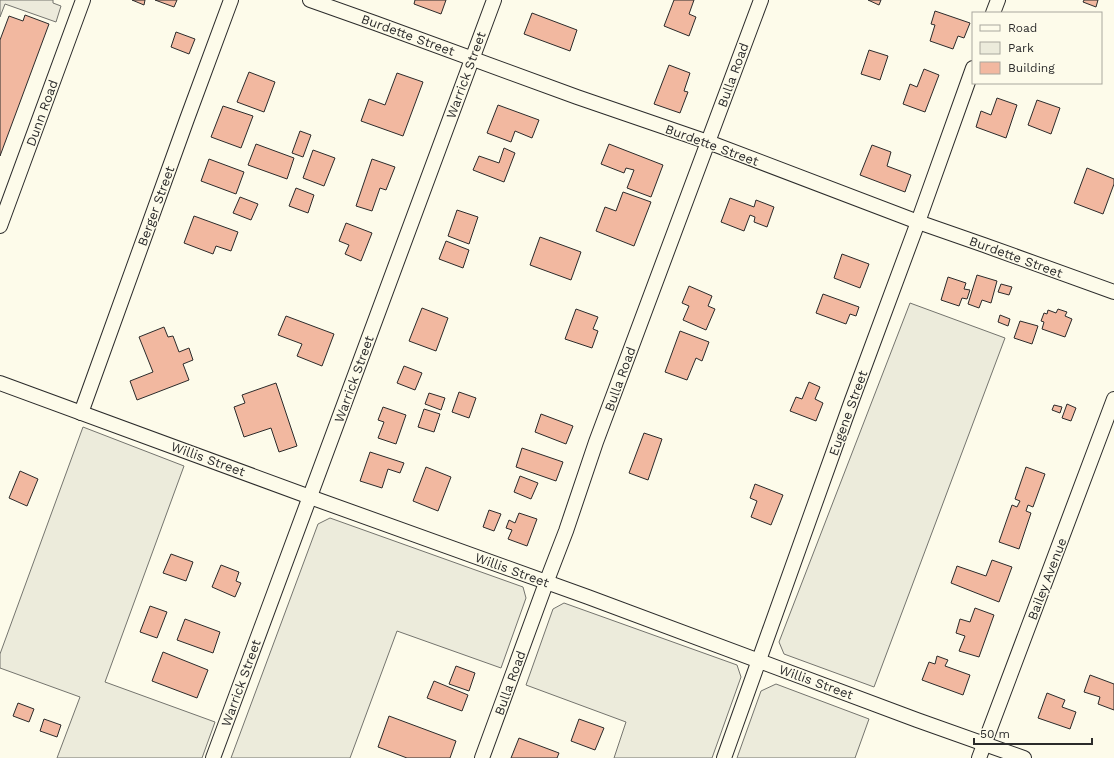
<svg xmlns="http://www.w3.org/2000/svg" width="1114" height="758" font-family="'Work Sans',sans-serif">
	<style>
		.green { fill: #ecebdb; stroke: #74746e }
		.parking { fill: #eceadb; stroke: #74746e }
		.building { fill: #f2b8a0; stroke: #2b2b2b }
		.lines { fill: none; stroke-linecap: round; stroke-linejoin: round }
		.street-casing { stroke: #2b2b2b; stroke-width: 16 }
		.street { stroke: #fdfbea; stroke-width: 14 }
		.labels { text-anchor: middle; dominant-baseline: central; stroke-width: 3; stroke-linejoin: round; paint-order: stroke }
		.street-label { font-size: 13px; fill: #2b2b2b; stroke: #fdfbea }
	</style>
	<rect width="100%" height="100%" fill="#fdfbea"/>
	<g class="green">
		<polygon points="910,303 1005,338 874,687 784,654 779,642"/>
		<polygon points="83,427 184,466 105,682 215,722 202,758 57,758 80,697 0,668 0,654"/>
		<polygon points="330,518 523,587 526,598 501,668 397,631 350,758 231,758 318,524"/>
		<polygon points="564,603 737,665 741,677 712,758 614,758 626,722 526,685 553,609"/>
		<polygon points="776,684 869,719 855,758 737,758 761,691"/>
	</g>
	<polygon class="parking" points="0,0 53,0 53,3 61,6 56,22 5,4 0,17"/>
	<g class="building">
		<polygon points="132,0 145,0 144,5"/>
		<polygon points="155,0 177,0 174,7"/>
		<polygon points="415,0 446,0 441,14 414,4"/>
		<polygon points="674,0 694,0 689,14 696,17 689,36 664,26"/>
		<polygon points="868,0 881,0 879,5"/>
		<polygon points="1084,0 1098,0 1096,7 1083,2"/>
		<polygon points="935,11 970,23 964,38 958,36 953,49 930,41 935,25 931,24"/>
		<polygon points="532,13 577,30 570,51 524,34"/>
		<polygon points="25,15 49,24 0,156 0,40 9,16 23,21"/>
		<polygon points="176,32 195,39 189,54 171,47"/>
		<polygon points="869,50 888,56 880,80 861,74"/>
		<polygon points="669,65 690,73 684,91 688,92 680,113 654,104"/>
		<polygon points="924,69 939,75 925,112 903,104 910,84 917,87"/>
		<polygon points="249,72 275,82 264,112 237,102"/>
		<polygon points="397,73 423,82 403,136 361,121 369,99 385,105"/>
		<polygon points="997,98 1017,105 1006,138 976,127 981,111 991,115"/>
		<polygon points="1037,100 1060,108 1051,134 1028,125"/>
		<polygon points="498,105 539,120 532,138 515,131 511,142 487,133"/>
		<polygon points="223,106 253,116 241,148 211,137"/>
		<polygon points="300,131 311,135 303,157 292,153"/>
		<polygon points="256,144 294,158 287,179 248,165"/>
		<polygon points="609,144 663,165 651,197 627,188 634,170 626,168 624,173 601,164"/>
		<polygon points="872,145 891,152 887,166 911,175 905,192 860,175"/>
		<polygon points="504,148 515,153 504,182 473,170 479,156 499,163"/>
		<polygon points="313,150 335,158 324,186 303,178"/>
		<polygon points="209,159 244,172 236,194 201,181"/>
		<polygon points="372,159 395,167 386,190 380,188 372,211 356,206"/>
		<polygon points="1087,168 1114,179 1114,184 1103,214 1074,203"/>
		<polygon points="296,188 314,195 308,213 289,206"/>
		<polygon points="623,192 651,202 634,246 596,231 605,207 616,211"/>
		<polygon points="240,197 258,204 251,220 233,213"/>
		<polygon points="730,198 754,207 756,200 774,207 767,227 754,222 755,217 750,215 744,231 721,222"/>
		<polygon points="457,210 478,217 469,244 448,236"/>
		<polygon points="194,216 238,232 231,251 216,246 213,254 184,243"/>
		<polygon points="346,223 372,233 361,261 345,254 349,245 339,241"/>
		<polygon points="540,237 581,252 571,280 530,265"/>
		<polygon points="446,241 469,250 463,268 439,259"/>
		<polygon points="842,254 869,264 860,288 834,278"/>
		<polygon points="977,275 997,281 991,303 982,300 979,308 968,304"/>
		<polygon points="948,277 966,283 964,289 970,290 967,299 962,298 959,306 941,300"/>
		<polygon points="1001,284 1012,287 1009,295 998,292"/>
		<polygon points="689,286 712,296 708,306 715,309 706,330 683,320 689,306 682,303"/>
		<polygon points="823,294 859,307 856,316 850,314 846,324 816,313"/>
		<polygon points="422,308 448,318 436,351 409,341"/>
		<polygon points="576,309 598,317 593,329 598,331 592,348 565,339"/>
		<polygon points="1058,309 1067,312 1065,316 1072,319 1065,337 1042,329 1044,322 1041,321 1044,313 1047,314 1048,310 1056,313"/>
		<polygon points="1000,315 1010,319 1008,326 998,322"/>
		<polygon points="286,316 334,334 322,366 297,356 302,344 278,335"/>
		<polygon points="1020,321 1038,326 1032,344 1014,338"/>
		<polygon points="164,327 168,337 173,336 179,352 189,348 193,360 183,364 189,380 137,400 130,381 153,372 139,337"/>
		<polygon points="680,331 709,342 702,361 696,358 687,380 665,372"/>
		<polygon points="404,366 422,373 415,390 397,383"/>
		<polygon points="809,382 820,387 815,399 823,403 816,421 790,411 796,397 802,399"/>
		<polygon points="276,383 297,446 279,452 271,428 244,437 234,407 245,403 242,395"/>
		<polygon points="459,392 476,398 469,418 452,412"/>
		<polygon points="429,393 445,398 441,410 425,404"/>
		<polygon points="1067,404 1076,408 1071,421 1062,418"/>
		<polygon points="1054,405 1062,407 1060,413 1052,410"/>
		<polygon points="383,407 406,415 396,444 378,438 384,422 378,420"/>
		<polygon points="424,409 440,414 434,432 418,427"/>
		<polygon points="541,414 573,426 566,444 535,432"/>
		<polygon points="644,433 662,439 648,480 629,473"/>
		<polygon points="522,448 563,462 556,481 516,467"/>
		<polygon points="370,452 404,463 400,473 388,469 382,488 360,481"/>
		<polygon points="426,467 451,477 438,511 413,501"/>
		<polygon points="1026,467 1045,474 1033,507 1028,505 1026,511 1031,513 1019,549 999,542 1012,505 1017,507 1020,501 1015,499"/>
		<polygon points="20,471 38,479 27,506 9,498"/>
		<polygon points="520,476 538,483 531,499 514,492"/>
		<polygon points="755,484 783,495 771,525 751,517 757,501 750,498"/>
		<polygon points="489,510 501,514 494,531 483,527"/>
		<polygon points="519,513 537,519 527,546 508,539 512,530 506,528 509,520 515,523"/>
		<polygon points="171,554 193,562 186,581 163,573"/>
		<polygon points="992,560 1012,567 999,602 951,583 957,566 986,576"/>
		<polygon points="221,565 239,572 236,581 241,583 235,597 212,587"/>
		<polygon points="150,606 167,612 157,638 140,632"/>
		<polygon points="975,608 994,615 979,657 959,651 965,636 956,633 960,619 970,622"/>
		<polygon points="185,619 220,632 213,653 177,640"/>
		<polygon points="163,652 208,670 197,698 152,681"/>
		<polygon points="937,656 948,660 945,666 970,675 963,695 922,680 929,662 935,664"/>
		<polygon points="456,666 475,673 469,691 449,684"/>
		<polygon points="1090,675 1114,684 1114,710 1098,704 1100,697 1084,692"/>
		<polygon points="434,681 468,695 462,711 427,698"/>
		<polygon points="1047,693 1065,700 1062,707 1076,712 1070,729 1038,718"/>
		<polygon points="18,703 34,709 29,722 13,716"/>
		<polygon points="389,716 456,741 450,758 407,758 378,747"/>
		<polygon points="44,719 61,725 57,737 40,731"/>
		<polygon points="579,719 604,728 595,750 571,741"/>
		<polygon points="519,738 559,753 557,758 511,758"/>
	</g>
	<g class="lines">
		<defs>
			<g id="street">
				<polyline points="310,0 375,23 577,97 708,142 918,222 984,245 1114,292"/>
				<polyline points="993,13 998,0"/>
				<polyline points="0,226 83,0"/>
				<polyline points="0,383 310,497 588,597 917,720 1024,758"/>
				<polyline points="81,413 187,119 231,0"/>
				<polyline points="213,758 494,0"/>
				<polyline points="482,758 546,583 566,531 596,442 761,0"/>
				<polyline points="724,758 852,400 918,222 973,68"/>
				<polyline points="979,758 1114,399"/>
			</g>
		</defs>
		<use href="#street" class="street-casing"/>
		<use href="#street" class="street"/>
	</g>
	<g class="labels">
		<g class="street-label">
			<text transform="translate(408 35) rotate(20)">Burdette Street</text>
			<text transform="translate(466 75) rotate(-70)">Warrick Street</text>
			<text transform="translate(733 75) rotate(-70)">Bulla Road</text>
			<text transform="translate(42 113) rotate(-70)">Dunn Road</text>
			<text transform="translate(712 145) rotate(20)">Burdette Street</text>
			<text transform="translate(156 206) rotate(-70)">Berger Street</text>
			<text transform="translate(1016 257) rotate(20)">Burdette Street</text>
			<text transform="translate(354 379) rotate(-70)">Warrick Street</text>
			<text transform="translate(620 379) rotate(-70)">Bulla Road</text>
			<text transform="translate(848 413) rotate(-70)">Eugene Street</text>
			<text transform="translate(208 459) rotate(20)">Willis Street</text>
			<text transform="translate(512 570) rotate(20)">Willis Street</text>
			<text transform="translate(1047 579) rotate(-69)">Bailey Avenue</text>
			<text transform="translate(816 682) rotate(20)">Willis Street</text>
			<text transform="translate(241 683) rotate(-70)">Warrick Street</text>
			<text transform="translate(510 683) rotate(-70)">Bulla Road</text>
		</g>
	</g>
	<rect x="972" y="12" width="130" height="72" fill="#fdfbea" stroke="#a9a89e"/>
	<rect x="980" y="25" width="20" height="6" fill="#fdfbea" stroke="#a9a89e"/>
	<text x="1008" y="32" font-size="12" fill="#2b2b2b">Road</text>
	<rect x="980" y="42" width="20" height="12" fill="#ecebdb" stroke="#a9a89e"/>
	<text x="1008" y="52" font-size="12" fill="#2b2b2b">Park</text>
	<rect x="980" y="62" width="20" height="12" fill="#f2b8a0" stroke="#a9a89e"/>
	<text x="1008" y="72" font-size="12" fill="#2b2b2b">Building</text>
	<path d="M974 738v6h118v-6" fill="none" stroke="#2b2b2b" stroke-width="2"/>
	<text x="980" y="738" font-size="12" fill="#2b2b2b" stroke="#fdfbea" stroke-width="3" paint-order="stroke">50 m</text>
</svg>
